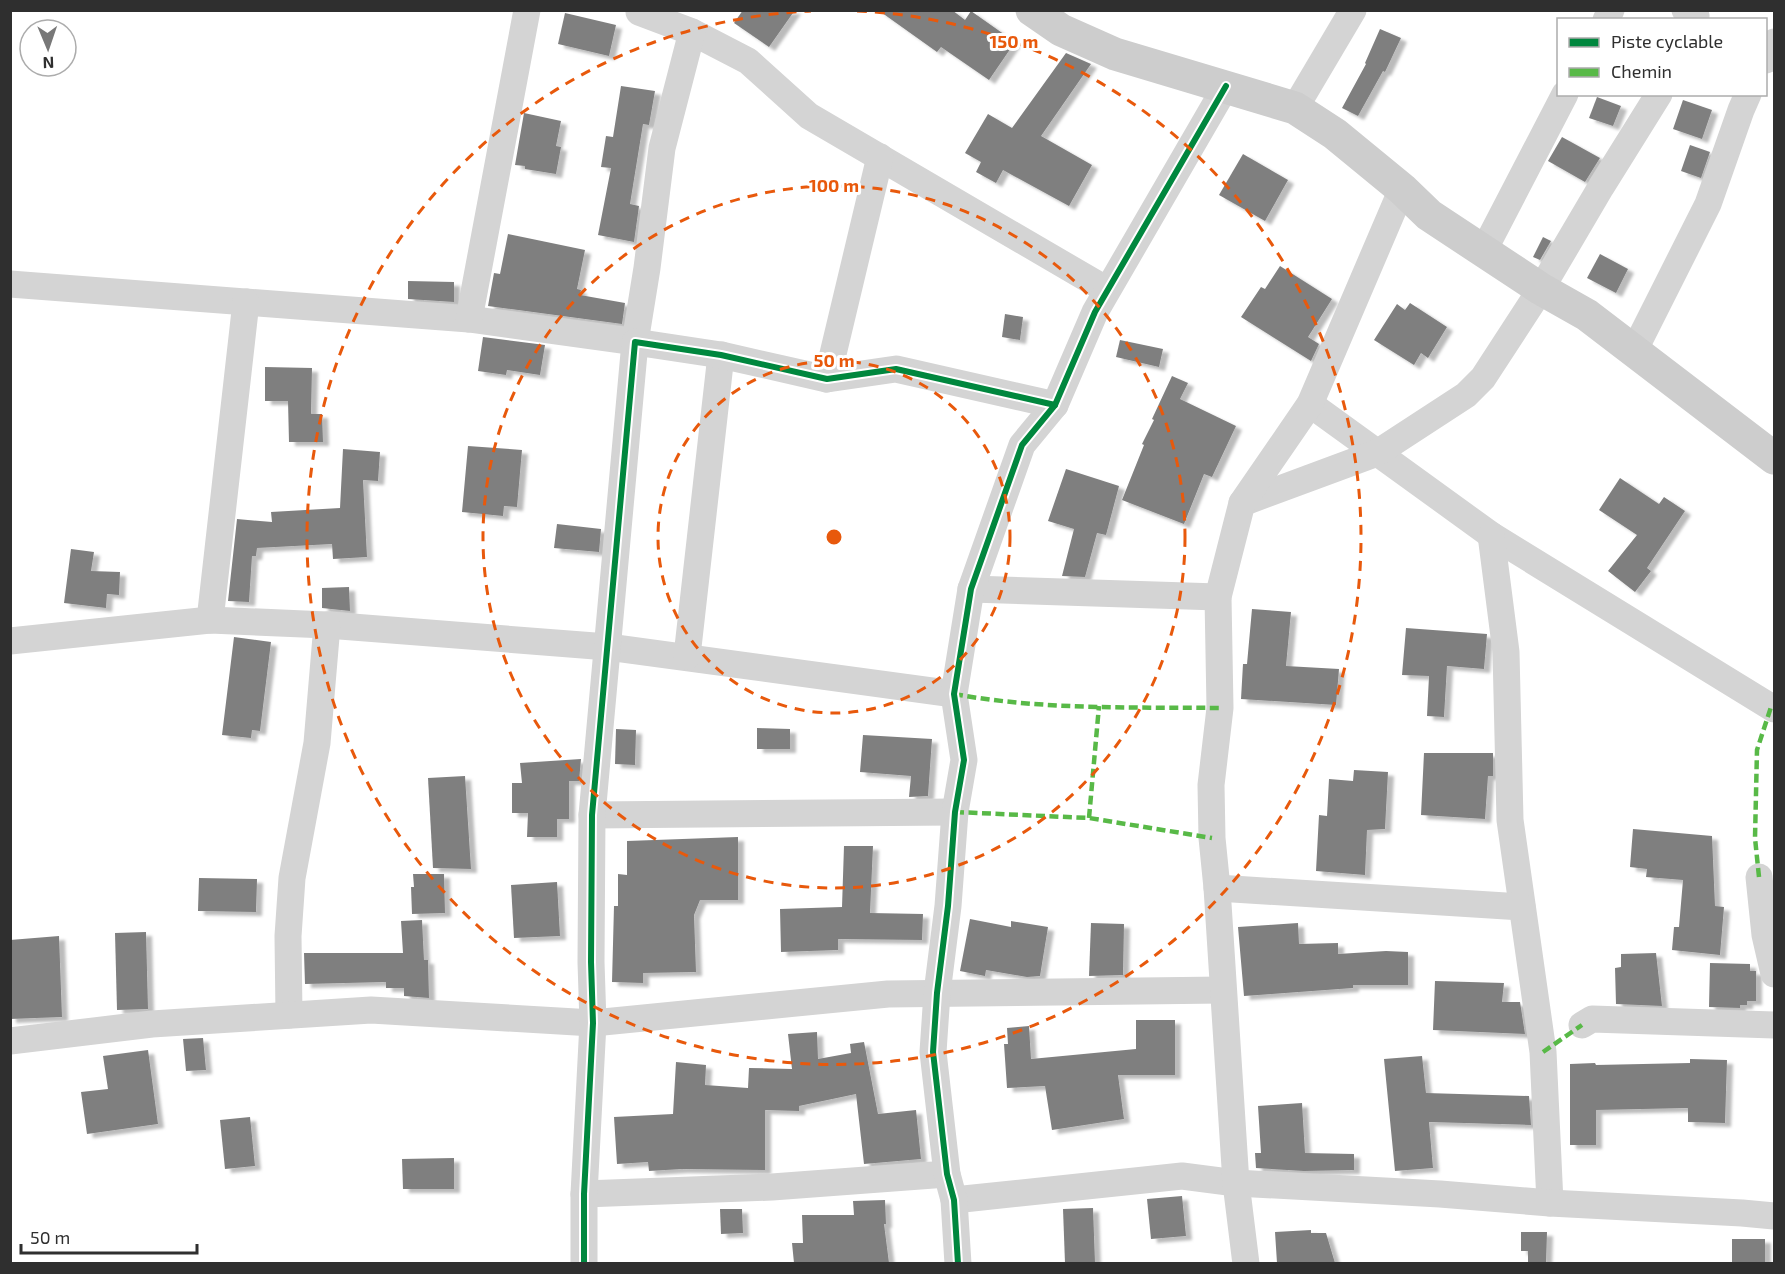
<svg xmlns="http://www.w3.org/2000/svg" width="1785" height="1274" font-family="'Exo 2',sans-serif">
	<style>
		.building { fill: #7f7f7f; filter: url(#shadow) }
		.lines { fill: none; stroke-linecap: round; stroke-linejoin: round }
		.street { stroke: #d4d4d4; stroke-width: 27 }
		.secondary { stroke: #cdcdcd; stroke-width: 33 }
		.quiet { stroke: #58b947; stroke-width: 4.5; stroke-dasharray: 9 4.5; stroke-linecap: butt }
		.cycleway-casing { stroke: #fff; stroke-width: 10 }
		.cycleway { stroke: #00873e; stroke-width: 6 }
		.ring { fill: none; stroke: #e8590c; stroke-width: 3; stroke-dasharray: 10 8 }
		.centre { fill: #e8590c; stroke: #fff; stroke-width: 3 }
		.ring-label { font-size: 18px; text-anchor: middle; font-weight: bold; fill: #e8590c; stroke: #fff; stroke-width: 6; stroke-linejoin: round; paint-order: stroke }
	</style>
	<defs>
		<filter id="shadow"><feDropShadow dx="6" dy="4" stdDeviation="1.5" flood-color="#0004"/></filter>
	</defs>
	<rect width="100%" height="100%" fill="#fff"/>
	<g class="building">
		<polygon points="743,10 795,10 769,47 734,23"/>
		<polygon points="878,10 952,10 965,20 971,11 1015,42 989,80 941,47 937,52"/>
		<polygon points="565,13 616,25 609,56 558,44"/>
		<polygon points="1380,29 1401,38 1385,72 1383,71 1358,116 1342,108 1366,64 1365,63"/>
		<polygon points="1066,53 1091,64 1041,136 1092,165 1069,206 1003,170 996,183 976,172 981,162 965,153 988,114 1012,128"/>
		<polygon points="621,86 655,91 649,125 643,124 630,204 639,206 634,242 598,235 611,168 601,167 606,136 613,137"/>
		<polygon points="1597,97 1621,106 1613,126 1589,118"/>
		<polygon points="1683,100 1712,110 1702,139 1673,129"/>
		<polygon points="524,113 561,121 556,146 561,147 556,174 525,169 525,166 515,165"/>
		<polygon points="1562,137 1600,158 1585,182 1548,161"/>
		<polygon points="1690,145 1710,152 1701,178 1681,171"/>
		<polygon points="1243,154 1288,180 1265,221 1219,195"/>
		<polygon points="508,234 585,250 577,289 581,290 580,295 625,303 622,324 488,306 494,273 500,274"/>
		<polygon points="1543,237 1551,241 1540,260 1533,257"/>
		<polygon points="1600,254 1628,269 1616,293 1587,278"/>
		<polygon points="1280,266 1332,299 1308,337 1319,344 1311,361 1241,317 1261,287 1265,289"/>
		<polygon points="408,281 454,282 454,302 408,299"/>
		<polygon points="1410,303 1447,327 1428,358 1421,353 1414,365 1374,340 1397,304 1405,310"/>
		<polygon points="1005,314 1023,317 1020,340 1002,337"/>
		<polygon points="483,337 545,345 540,375 507,370 506,375 478,371"/>
		<polygon points="1120,340 1163,349 1159,367 1116,357"/>
		<polygon points="265,367 312,368 311,414 322,414 323,442 289,442 288,401 265,401"/>
		<polygon points="1172,376 1188,383 1180,399 1236,426 1212,477 1204,474 1184,524 1122,500 1144,445 1142,444 1154,420 1152,419"/>
		<polygon points="468,446 522,450 517,507 504,506 503,516 462,512"/>
		<polygon points="343,449 380,452 378,481 363,480 367,557 333,559 332,544 257,548 256,556 252,556 249,602 228,601 237,519 272,522 271,512 340,508"/>
		<polygon points="1066,469 1119,486 1106,535 1097,533 1085,577 1062,576 1074,529 1048,521"/>
		<polygon points="1620,478 1659,504 1664,497 1685,511 1647,568 1651,571 1635,592 1608,571 1637,535 1599,510"/>
		<polygon points="557,524 601,529 599,552 554,548"/>
		<polygon points="71,549 94,552 91,571 120,572 119,595 107,594 106,608 64,603"/>
		<polygon points="349,587 350,611 322,608 322,588"/>
		<polygon points="1252,609 1291,612 1286,666 1339,669 1336,705 1241,699 1243,664 1247,664"/>
		<polygon points="1406,628 1487,634 1484,669 1447,666 1444,717 1427,716 1429,676 1402,675"/>
		<polygon points="234,637 271,642 260,731 252,730 251,738 222,735"/>
		<polygon points="757,728 790,729 790,749 757,749"/>
		<polygon points="616,729 636,730 635,765 615,764"/>
		<polygon points="863,735 932,739 928,796 909,797 911,776 860,772"/>
		<polygon points="1424,753 1493,753 1493,776 1488,776 1485,819 1421,815"/>
		<polygon points="581,759 579,781 569,781 569,819 557,819 557,837 527,837 528,813 512,813 512,783 522,783 520,763"/>
		<polygon points="1354,770 1388,772 1385,829 1367,830 1365,875 1316,871 1319,815 1327,816 1329,779 1353,781"/>
		<polygon points="465,776 471,869 433,868 428,778"/>
		<polygon points="1633,829 1712,836 1715,906 1724,907 1720,955 1672,950 1674,927 1679,927 1683,880 1646,877 1647,869 1630,867"/>
		<polygon points="738,837 738,900 700,900 694,915 696,972 643,973 643,983 612,982 614,906 618,906 618,874 627,875 627,841"/>
		<polygon points="844,846 873,846 870,913 923,914 922,940 838,939 838,950 781,952 780,909 842,907"/>
		<polygon points="413,874 444,874 445,913 412,914 411,887 414,887"/>
		<polygon points="199,878 257,879 256,912 198,911"/>
		<polygon points="557,882 560,936 514,938 511,885"/>
		<polygon points="970,919 1011,927 1011,921 1048,927 1040,976 1027,977 986,970 985,976 960,971"/>
		<polygon points="422,920 424,960 428,960 429,998 404,996 404,988 386,988 386,982 305,984 304,953 403,953 401,921"/>
		<polygon points="1091,923 1124,924 1123,975 1089,976"/>
		<polygon points="1298,923 1299,944 1338,943 1338,954 1386,951 1408,952 1408,985 1353,985 1353,988 1244,996 1238,927"/>
		<polygon points="146,932 148,1009 117,1010 115,933"/>
		<polygon points="59,936 62,1017 10,1019 10,940"/>
		<polygon points="1656,953 1662,1006 1616,1004 1615,968 1621,967 1621,954"/>
		<polygon points="1710,963 1750,964 1750,971 1756,971 1756,1001 1747,1001 1747,1005 1740,1005 1740,1008 1709,1007"/>
		<polygon points="1435,981 1504,983 1502,1002 1520,1002 1525,1034 1433,1030"/>
		<polygon points="1136,1020 1175,1020 1175,1075 1118,1075 1124,1119 1052,1130 1045,1086 1007,1088 1004,1044 1008,1044 1007,1028 1029,1026 1031,1059 1136,1049"/>
		<polygon points="817,1032 818,1059 851,1053 850,1044 864,1042 878,1114 916,1110 921,1159 864,1164 856,1094 799,1106 799,1111 765,1110 765,1170 682,1169 649,1171 648,1162 617,1164 614,1117 673,1114 676,1062 706,1065 705,1085 748,1088 749,1068 792,1069 788,1034"/>
		<polygon points="203,1038 206,1070 186,1071 183,1039"/>
		<polygon points="148,1050 158,1124 87,1134 81,1092 108,1089 103,1056"/>
		<polygon points="1422,1056 1426,1093 1529,1096 1531,1125 1429,1122 1433,1168 1395,1171 1384,1059"/>
		<polygon points="1690,1059 1727,1060 1725,1123 1688,1122 1688,1108 1596,1110 1596,1145 1570,1145 1570,1064 1595,1063 1596,1065 1690,1063"/>
		<polygon points="1302,1103 1305,1153 1354,1154 1354,1170 1304,1171 1256,1168 1255,1153 1261,1153 1258,1106"/>
		<polygon points="250,1117 255,1166 225,1169 220,1120"/>
		<polygon points="454,1158 454,1189 403,1189 402,1159"/>
		<polygon points="1182,1196 1186,1236 1151,1239 1147,1199"/>
		<polygon points="885,1200 886,1224 884,1224 889,1263 794,1263 792,1243 803,1243 802,1215 854,1215 853,1201"/>
		<polygon points="1093,1208 1095,1263 1065,1263 1063,1209"/>
		<polygon points="720,1209 742,1209 743,1233 721,1234"/>
		<polygon points="1311,1230 1311,1233 1326,1233 1335,1263 1277,1263 1275,1232"/>
		<polygon points="1521,1232 1547,1232 1546,1263 1528,1263 1528,1251 1521,1251"/>
		<rect x="1732" y="1239" width="33" height="24"/>
	</g>
	<g class="lines">
		<g class="street">
			<polyline points="1685,10 1696,16"/>
			<polyline points="639,12 692,32 748,61 809,116 1107,290"/>
			<polyline points="1606,20 1611,10"/>
			<polyline points="1766,60 1774,42"/>
			<polyline points="1295,108 1353,10"/>
			<polyline points="1483,252 1565,94"/>
			<polyline points="10,284 469,319 635,342 647,268 662,148 692,32"/>
			<polyline points="469,319 527,10"/>
			<polyline points="1634,351 1708,204 1741,110 1748,94"/>
			<polyline points="827,379 880,157"/>
			<polyline points="1310,404 1491,535 1774,709"/>
			<polyline points="1242,503 1377,453 1466,395 1483,378 1541,289 1601,187 1659,94"/>
			<polyline points="1491,535 1506,652 1510,820 1543,1052 1550,1203"/>
			<polyline points="971,589 1218,597"/>
			<polyline points="210,620 246,302"/>
			<polyline points="10,641 210,620 327,625 608,647 954,694"/>
			<polyline points="687,656 721,355"/>
			<polyline points="592,815 955,812"/>
			<polyline points="1759,877 1765,935 1774,974"/>
			<polyline points="1217,888 1522,907"/>
			<polyline points="289,1015 288,936 292,878 317,743 327,625"/>
			<polyline points="1582,1025 1592,1019 1774,1025"/>
			<polyline points="10,1041 152,1024 371,1010 593,1023 888,994 1223,990"/>
			<polyline points="584,1194 772,1187 947,1174"/>
			<polyline points="954,1200 1182,1176 1236,1183 1440,1194 1550,1203 1742,1213 1774,1216"/>
			<polyline points="584,1264 584,1194 593,1023 591,962 592,815 635,342 721,355 827,379 896,369 1055,405"/>
			<polyline points="958,1264 954,1200 947,1174 933,1052 937,993 948,906 955,812 964,760 954,694 971,589 1022,445 1055,405 1095,312 1226,86"/>
			<polyline points="1246,1264 1236,1183 1217,888 1212,838 1211,785 1220,708 1218,597 1242,503 1310,404 1402,189"/>
		</g>
		<polyline class="secondary" points="1032,10 1061,30 1115,54 1295,108 1335,134 1402,189 1429,215 1541,289 1587,315 1774,458"/>
		<g class="quiet">
			<path d="M 954,694 C 1041,710 1131,707 1220,708"/>
			<polyline points="955,812 1089,818 1212,838"/>
			<polyline points="1089,818 1099,706"/>
			<polyline points="1759,877 1755,838 1757,750 1771,707"/>
			<polyline points="1543,1052 1582,1025"/>
		</g>
		<defs>
			<g id="cycleway">
				<polyline points="584,1264 584,1194 593,1023 591,962 592,815 635,342 721,355 827,379 896,369 1055,405"/>
				<polyline points="958,1264 954,1200 947,1174 933,1052 937,993 948,906 955,812 964,760 954,694 971,589 1022,445 1055,405 1095,312 1226,86"/>
			</g>
		</defs>
		<use href="#cycleway" class="cycleway-casing"/>
		<use href="#cycleway" class="cycleway"/>
	</g>
	<g class="ring">
		<circle cx="834" cy="537" r="176"/>
		<circle cx="834" cy="537" r="351"/>
		<path d="M857 11A527 527 0 1 1 811 11"/>
	</g>
	<circle cx="834" cy="537" r="9" class="centre"/>
	<g class="ring-label">
		<text x="1014" y="48">150 m</text>
		<text x="834" y="192">100 m</text>
		<text x="834" y="367">50 m</text>
	</g>
	<rect width="1785" height="1274" fill="none" stroke="#2f2f2f" stroke-width="24"/>
	<rect x="1557" y="18" width="210" height="78" fill="#ffffff" stroke="#acacac" stroke-width="1.5"/>
	<rect x="1569" y="38" width="30" height="9" fill="#00873e" stroke="#acacac" stroke-width="1.5"/>
	<text x="1611" y="48" font-size="18" fill="#2f2f2f">Piste cyclable</text>
	<rect x="1569" y="68" width="30" height="9" fill="#58b947" stroke="#acacac" stroke-width="1.5"/>
	<text x="1611" y="78" font-size="18" fill="#2f2f2f">Chemin</text>
	<g transform="translate(48 48) rotate(178)"><circle r="28" fill="#ffffff" stroke="#acacac" stroke-width="1.5"/>
	<path d="M0-4.5L10 22L0 15L-10 22Z" fill="#787878"/>
	<text y="-9" font-size="16" font-weight="bold" text-anchor="middle" fill="#2f2f2f">N</text>
	</g>
	<path d="M21 1244v9h176v-9" fill="none" stroke="#2f2f2f" stroke-width="3"/>
	<text x="30" y="1244" font-size="18" fill="#2f2f2f" stroke="#ffffff" stroke-width="4.5" paint-order="stroke">50 m</text>
</svg>
